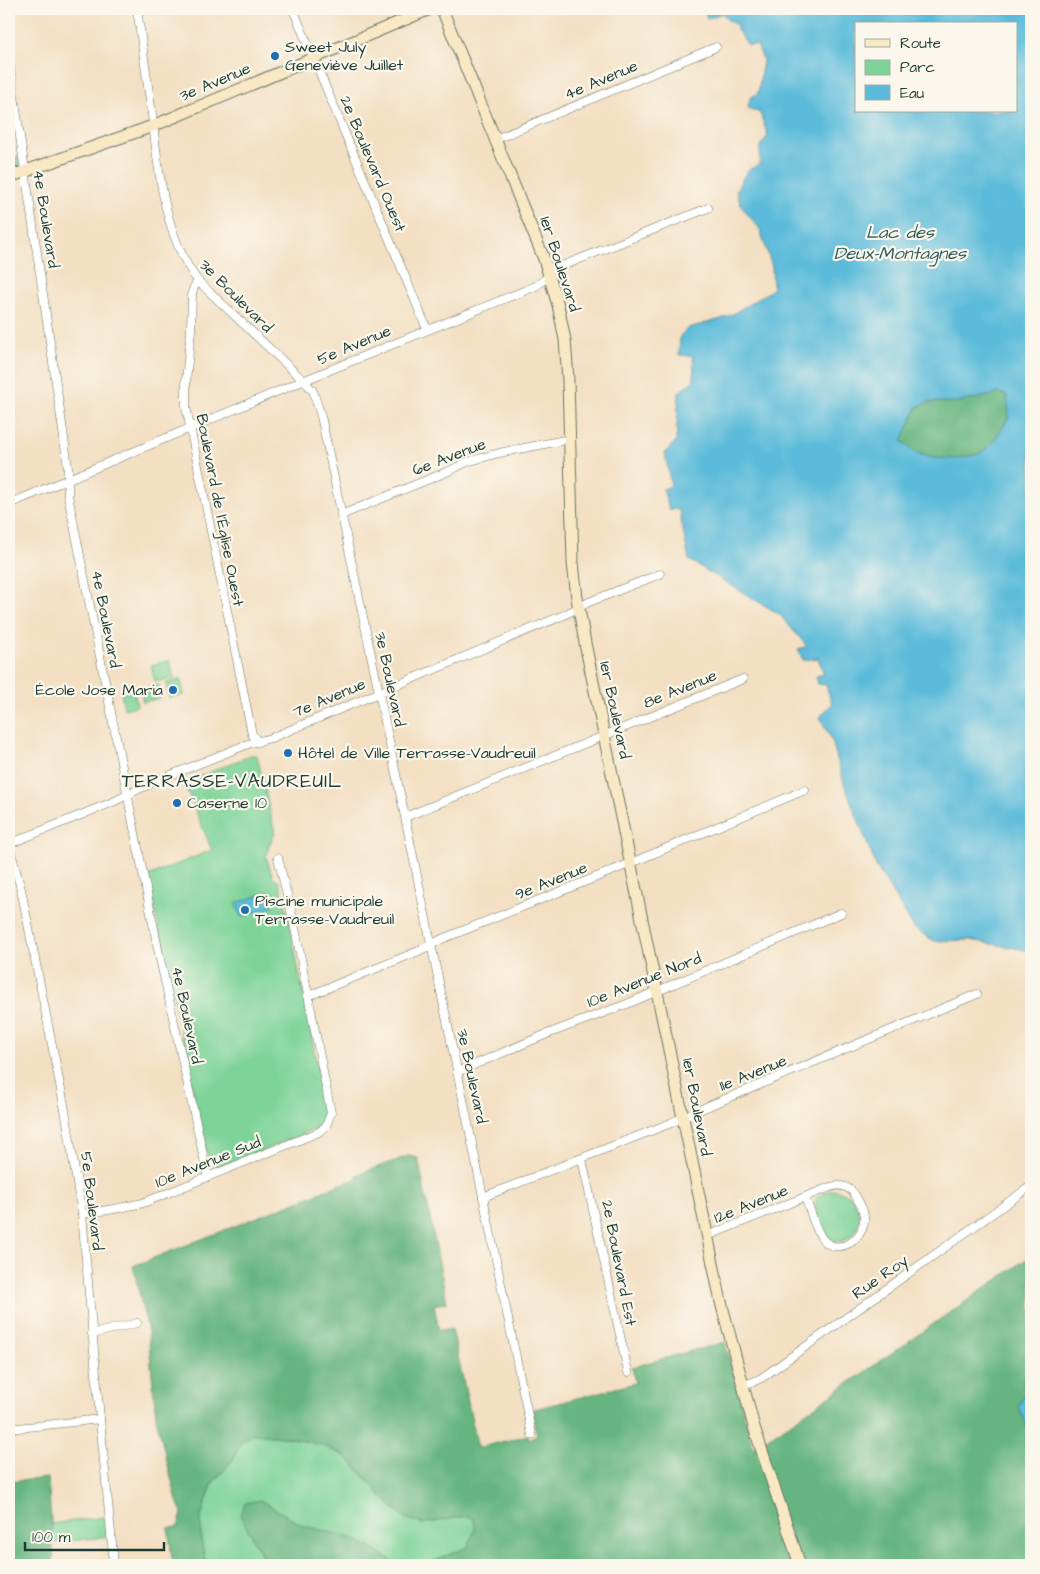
<svg xmlns="http://www.w3.org/2000/svg" width="1040" height="1574" font-family="'Architects Daughter',sans-serif">
	<style>
		.green { fill: #7dd398; stroke: #4e8866 }
		.forest { fill: #66b580; stroke: #42795a }
		.water { fill: #5cbbda; stroke: #3e7c87; fill-rule: evenodd }
		.lines { fill: none; stroke-linecap: round; stroke-linejoin: round }
		.street-casing { stroke: #697666; stroke-width: 9 }
		.secondary-casing { stroke: #697666; stroke-width: 13 }
		.street { stroke: #fff; stroke-width: 8 }
		.secondary { stroke: #f8e8c3; stroke-width: 11 }
		.poi-dot { fill: #1f6fb2; stroke: #fbf7ec; stroke-width: 2 }
		.labels { text-anchor: middle; dominant-baseline: central; stroke-width: 4.5; stroke-linejoin: round; paint-order: stroke }
		.poi-label { font-size: 16px; fill: #1f3d34; stroke: #fbf7ec; text-anchor: start }
		.street-label { font-size: 16px; fill: #1f3d34; stroke: #fbf7ec }
		.water-label { font-size: 18px; font-style: italic; fill: #2e5c5e; stroke: #fbf7ec }
		.quarter-label { font-size: 19px; letter-spacing: 1px; fill: #1f3d34; stroke: #fbf7ec }
	</style>
	<rect width="100%" height="100%" fill="#fbf7ec"/>
	<filter id="ink" filterUnits="userSpaceOnUse"><feTurbulence type="fractalNoise" baseFrequency=".02" numOctaves="2"/><feDisplacementMap in="SourceGraphic" scale="10" xChannelSelector="R" yChannelSelector="G"/><feConvolveMatrix kernelMatrix="1 2 1 2 8 2 1 2 1" color-interpolation-filters="sRGB"/></filter>
	<filter id="wash" filterUnits="userSpaceOnUse"><feTurbulence type="fractalNoise" baseFrequency=".0096" numOctaves="4" result="noise"/><feDisplacementMap in="SourceGraphic" scale="20" xChannelSelector="R" yChannelSelector="G"/><feGaussianBlur stdDeviation="1.12" result="paint"/><feColorMatrix in="noise" values="0 0 0 0 0 0 0 0 0 0 0 0 0 0 0 0 0 1.4 0 .05"/><feComposite in="paint" operator="in"/></filter>
	<g filter="url(#wash)">
		<rect width="100%" height="100%" fill="#f3dfc2"/>
		<g class="green">
			<polygon points="18,157 19,167 9,170 9,159"/>
			<polygon points="170,660 174,678 155,682 151,665"/>
			<polygon points="181,679 184,695 169,698 166,683"/>
			<polygon points="159,685 161,698 143,702 140,689"/>
			<polygon points="134,690 137,706 124,709 121,693"/>
			<path d="M 251,755 L 257,755 L 275,833 L 268,847 L 269,849 L 266,857 L 273,877 L 279,881 L 289,920 L 326,1112 L 321,1124 L 315,1129 L 227,1165 L 217,1166 C 205,1160 205,1144 202,1133 L 148,876 L 212,850 L 184,783 Z"/>
			<path d="M 831,1190 C 847,1190 859,1201 859,1216 C 861,1233 842,1251 827,1236 C 822,1231 821,1224 819,1218 C 812,1200 813,1197 831,1190 Z"/>
			<polygon points="253,1434 292,1438 322,1445 347,1457 383,1498 405,1518 447,1519 467,1516 474,1519 475,1529 468,1547 432,1562 420,1565 404,1565 395,1562 355,1539 302,1525 260,1500 251,1536 264,1559 265,1565 206,1565 201,1539 201,1516 213,1483 233,1460 240,1443"/>
			<polygon points="105,1517 108,1537 51,1543 50,1524"/>
		</g>
		<g class="forest">
			<polygon points="1000,393 1007,395 1009,417 993,443 979,454 957,459 932,458 914,452 902,441 917,407 928,402 960,402"/>
			<polygon points="408,1156 418,1158 447,1302 434,1305 439,1330 452,1329 478,1448 528,1435 529,1439 537,1436 531,1410 635,1383 632,1367 725,1342 753,1448 804,1414 1031,1256 1031,1385 1027,1390 1018,1407 1026,1421 1031,1445 1031,1565 420,1565 432,1562 468,1547 475,1529 474,1519 467,1516 422,1524 405,1518 383,1498 347,1457 322,1445 292,1438 253,1434 240,1443 233,1460 212,1483 201,1516 201,1539 206,1565 173,1565 168,1528 178,1527 182,1513 177,1501 156,1418 148,1332 133,1266 357,1178 356,1175"/>
			<polygon points="48,1478 54,1565 9,1565 9,1482"/>
			<polygon points="260,1500 302,1525 355,1539 395,1562 404,1565 265,1565 264,1559 240,1515 245,1503"/>
		</g>
		<g class="water">
			<path d="M 711,9 L 1031,9 L 1031,951 L 970,940 L 934,941 L 914,928 L 876,866 L 845,786 L 832,741 L 820,717 L 832,704 L 826,685 L 818,684 L 816,676 L 824,674 L 818,658 L 803,660 L 798,649 L 807,646 L 779,614 L 689,560 L 679,510 L 669,509 L 663,489 L 671,486 L 665,453 L 676,441 L 679,392 L 694,380 L 693,356 L 679,355 L 680,336 L 688,328 L 721,319 L 733,314 L 773,289 L 772,267 L 760,229 L 742,207 L 736,191 L 747,171 L 760,164 L 760,146 L 768,136 L 760,113 L 748,108 L 750,98 L 758,93 L 763,60 L 757,45 L 748,45 L 737,30 L 737,25 L 729,21 L 722,13 L 707,19 L 706,13 ZM 856,24 L 1016,24 L 1016,111 L 856,111 ZM 1000,393 L 1007,395 L 1009,417 L 993,443 L 979,454 L 957,459 L 932,458 L 914,452 L 902,441 L 917,407 L 928,402 L 960,402 Z"/>
			<polygon points="269,892 273,906 241,917 236,903"/>
			<polygon points="1031,1385 1031,1445 1026,1422 1018,1407 1027,1390"/>
		</g>
	</g>
	<g filter="url(#ink)">
		<g class="lines">
			<defs>
				<g id="street">
					<path d="M 137,9 C 142,44 147,79 152,114 C 158,168 164,237 198,281 L 308,385 L 313,391 L 321,416 L 405,817 L 532,1435"/>
					<polyline points="293,9 427,329"/>
					<polyline points="9,61 64,438 68,468 68,495 159,954 208,1177"/>
					<polyline points="496,139 716,47"/>
					<polyline points="198,281 194,287 192,293 191,330 186,381 186,407 252,734 258,742"/>
					<polyline points="9,504 288,387 536,286 562,266 708,208"/>
					<polyline points="341,515 449,471 467,462 499,453 570,439"/>
					<polyline points="405,817 743,679"/>
					<polyline points="9,844 113,802 141,788 171,775 248,744 271,738 564,615 589,602 660,574"/>
					<polyline points="9,845 21,889 27,919 65,1110 82,1214 100,1419 114,1565"/>
					<polyline points="308,996 419,951 442,939 619,868 805,790"/>
					<polyline points="457,1072 547,1034 627,1004 841,913"/>
					<polyline points="582,1159 628,1372"/>
					<polyline points="483,1197 671,1123 699,1110 977,994"/>
					<polyline points="82,1214 114,1209 143,1203 319,1132 326,1126 331,1113 294,923 278,858"/>
					<path d="M 707,1236 L 825,1189 C 836,1184 848,1184 855,1195 C 859,1202 863,1208 864,1216 C 867,1239 836,1259 821,1237 C 814,1225 810,1210 805,1197"/>
					<polyline points="92,1334 137,1323"/>
					<polyline points="742,1385 753,1382 763,1377 1031,1186"/>
					<polyline points="9,1429 100,1419"/>
				</g>
				<g id="secondary">
					<polyline points="442,9 544,259 558,305 565,340 568,379 573,563 577,598 585,643 721,1302 754,1427 800,1565"/>
					<polyline points="9,177 153,126 430,9"/>
				</g>
			</defs>
			<use href="#street" class="street-casing"/>
			<use href="#secondary" class="secondary-casing"/>
			<use href="#street" class="street"/>
			<use href="#secondary" class="secondary"/>
		</g>
	</g>
	<g class="poi-dot">
		<circle cx="275" cy="56" r="5"/>
		<circle cx="173" cy="690" r="5"/>
		<circle cx="288" cy="753" r="5"/>
		<circle cx="177" cy="803" r="5"/>
		<circle cx="245" cy="910" r="5"/>
	</g>
	<g class="labels">
		<g class="poi-label">
			<text x="285" y="47">Sweet July<tspan x="285" dy="18">Geneviève Juillet</tspan></text>
			<text x="163" y="690" text-anchor="end">École Jose Maria</text>
			<text x="298" y="753">Hôtel de Ville Terrasse-Vaudreuil</text>
			<text x="187" y="803">Caserne 10</text>
			<text x="255" y="901">Piscine municipale<tspan x="255" dy="18">Terrasse-Vaudreuil</tspan></text>
		</g>
		<g class="street-label">
			<text transform="translate(601 80) rotate(-23)">4e Avenue</text>
			<text transform="translate(215 82) rotate(-23)">3e Avenue</text>
			<text transform="translate(373 164) rotate(67)">2e Boulevard Ouest</text>
			<text transform="translate(46 219) rotate(81)">4e Boulevard</text>
			<text transform="translate(560 264) rotate(72)">1er Boulevard</text>
			<text transform="translate(236 296) rotate(45)">3e Boulevard</text>
			<text transform="translate(354 345) rotate(-23)">5e Avenue</text>
			<text transform="translate(449 457) rotate(-21)">6e Avenue</text>
			<text transform="translate(220 510) rotate(79)">Boulevard de l'Église Ouest</text>
			<text transform="translate(106 619) rotate(79)">4e Boulevard</text>
			<text transform="translate(390 679) rotate(78)">3e Boulevard</text>
			<text transform="translate(680 689) rotate(-22)">8e Avenue</text>
			<text transform="translate(329 698) rotate(-23)">7e Avenue</text>
			<text transform="translate(615 710) rotate(78)">1er Boulevard</text>
			<text transform="translate(551 881) rotate(-22)">9e Avenue</text>
			<text transform="translate(644 980) rotate(-22)">10e Avenue Nord</text>
			<text transform="translate(187 1015) rotate(78)">4e Boulevard</text>
			<text transform="translate(753 1073) rotate(-22)">11e Avenue</text>
			<text transform="translate(472 1076) rotate(78)">3e Boulevard</text>
			<text transform="translate(697 1107) rotate(79)">1er Boulevard</text>
			<text transform="translate(208 1162) rotate(-22)">10e Avenue Sud</text>
			<text transform="translate(92 1201) rotate(83)">5e Boulevard</text>
			<text transform="translate(751 1204) rotate(-22)">12e Avenue</text>
			<text transform="translate(619 1263) rotate(79)">2e Boulevard Est</text>
			<text transform="translate(880 1277) rotate(-35)">Rue Roy</text>
		</g>
		<g class="water-label">
			<text x="900" y="232">Lac des<tspan x="900" dy="21">Deux-Montagnes</tspan></text>
		</g>
		<g class="quarter-label">
			<text x="232" y="781">TERRASSE-VAUDREUIL</text>
		</g>
	</g>
	<rect width="1040" height="1574" fill="none" stroke="#fbf7ec" stroke-width="30"/>
	<rect x="855" y="22" width="162" height="90" fill="#fbf7ec" stroke="#a3ada2"/>
	<rect x="865" y="39" width="25" height="8" fill="#f8e8c3" stroke="#a3ada2"/>
	<text x="900" y="48" font-size="15" fill="#1f3d34">Route</text>
	<rect x="865" y="60" width="25" height="15" fill="#7dd398" stroke="#a3ada2"/>
	<text x="900" y="72" font-size="15" fill="#1f3d34">Parc</text>
	<rect x="865" y="85" width="25" height="15" fill="#5cbbda" stroke="#a3ada2"/>
	<text x="900" y="98" font-size="15" fill="#1f3d34">Eau</text>
	<path d="M25 1542v8h139v-8" fill="none" stroke="#1f3d34" stroke-width="2.5"/>
	<text x="32" y="1542" font-size="15" fill="#1f3d34" stroke="#fbf7ec" stroke-width="4" paint-order="stroke">100 m</text>
</svg>
